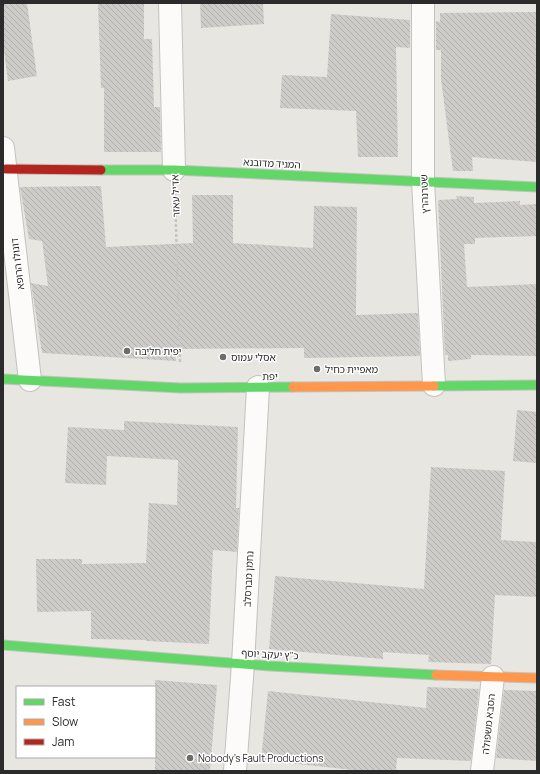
<svg xmlns="http://www.w3.org/2000/svg" width="540" height="774" font-family="Manrope,'Noto Sans Hebrew',sans-serif">
	<style>
		.building { fill: url(#building-back-hatch) }
		.lines { fill: none; stroke-linecap: round; stroke-linejoin: round }
		.street-casing { stroke: #c2c2c1; stroke-width: 24 }
		.fast-casing { stroke: #c2c2c1; stroke-width: 11 }
		.slow-casing { stroke: #c2c2c1; stroke-width: 11 }
		.jam-casing { stroke: #c2c2c1; stroke-width: 11 }
		.path { stroke: #c5c5c4; stroke-width: 2.5; stroke-dasharray: 3 2; stroke-linecap: butt }
		.street { stroke: #fcfbfa; stroke-width: 22 }
		.fast { stroke: #63d668; stroke-width: 9 }
		.slow { stroke: #ff974d; stroke-width: 9 }
		.jam { stroke: #b3261e; stroke-width: 9 }
		.poi-dot { fill: #6d6c6b; stroke: #fff; stroke-width: 1.5 }
		.labels { text-anchor: middle; dominant-baseline: central; stroke-width: 3; stroke-linejoin: round; paint-order: stroke }
		.street-label { font-size: 10px; fill: #2b2b2b; stroke: #fff }
		.poi-label { font-size: 10px; fill: #2b2b2b; stroke: #fff; text-anchor: start }
	</style>
	<defs>
		<pattern id="building-back-hatch" width="6" height="6" patternUnits="userSpaceOnUse"><rect width="6" height="6" fill="#cdccc8"/><path d="M-1 5l2 2M0 0l6 6M5-1l2 2" fill="none" stroke="#b0afac"/></pattern>
	</defs>
	<rect width="100%" height="100%" fill="#e8e6e1"/>
	<g class="building">
		<polygon points="3,3 27,3 37,76 8,81 3,42"/>
		<polygon points="98,3 144,3 144,39 152,39 154,107 160,107 161,152 104,152 104,88 101,88"/>
		<polygon points="200,3 263,3 264,24 201,28"/>
		<polygon points="537,12 537,162 472,157 473,171 453,171 441,79 441,50 436,50 436,21 440,22 440,13"/>
		<polygon points="331,14 410,20 410,48 396,47 398,157 358,157 356,111 280,108 282,75 327,77"/>
		<polygon points="101,186 106,247 193,243 192,195 233,195 233,243 313,248 314,206 357,207 356,315 418,313 420,356 304,358 304,348 175,349 176,361 42,353 31,283 48,286 42,241 29,239 20,187"/>
		<polygon points="456,196 474,197 474,203 520,201 520,205 537,204 537,236 475,238 475,244 464,244 467,287 537,284 537,356 471,355 471,359 448,361 448,355 445,355 438,200 457,199"/>
		<polygon points="517,410 537,412 537,463 513,461"/>
		<polygon points="124,421 238,427 236,508 239,508 237,552 213,550 209,644 146,641 146,640 91,639 91,611 37,612 36,559 82,559 82,564 146,563 149,503 177,505 178,460 107,456 106,485 65,483 68,427 124,430"/>
		<polygon points="431,467 505,471 501,540 537,542 537,597 495,595 491,664 428,662 429,655 383,652 383,659 269,649 275,576 424,589"/>
		<polygon points="155,680 217,685 210,771 155,771"/>
		<polygon points="427,687 479,689 471,761 397,758 396,771 362,771 261,760 268,691 426,708"/>
		<polygon points="504,690 537,691 537,761 496,758"/>
	</g>
	<g class="lines">
		<defs>
			<g id="street">
				<polyline points="170,3 174,170"/>
				<polyline points="423,3 423,181 434,385"/>
				<polyline points="3,148 30,380"/>
				<polyline points="235,771 243,664 258,387"/>
				<polyline points="482,771 493,677"/>
			</g>
			<g id="fast">
				<polyline points="101,170 174,170 537,187"/>
				<polyline points="3,379 181,388 293,387"/>
				<polyline points="434,386 537,385"/>
				<polyline points="3,645 270,666 436,675"/>
			</g>
			<g id="slow">
				<polyline points="293,387 434,386"/>
				<polyline points="436,675 537,678"/>
			</g>
			<polyline id="jam" points="6,169 101,170"/>
		</defs>
		<use href="#street" class="street-casing"/>
		<use href="#fast" class="fast-casing"/>
		<use href="#slow" class="slow-casing"/>
		<use href="#jam" class="jam-casing"/>
		<polyline class="path" points="175,194 180,363"/>
		<use href="#street" class="street"/>
		<use href="#fast" class="fast"/>
		<use href="#slow" class="slow"/>
		<use href="#jam" class="jam"/>
	</g>
	<g class="poi-dot">
		<circle cx="127" cy="351" r="4"/>
		<circle cx="223" cy="357" r="4"/>
		<circle cx="317" cy="369" r="4"/>
		<circle cx="190" cy="758" r="4"/>
	</g>
	<g class="labels">
		<g class="street-label">
			<text transform="translate(272 163) rotate(3)">המגיד מדובנא</text>
			<text transform="translate(424 194) rotate(-92)">שטרנהרץ</text>
			<text transform="translate(175 196) rotate(-92)">אדיל עאזר</text>
			<text transform="translate(17 264) rotate(-97)">דונולו הרופא</text>
			<text transform="translate(270 376) rotate(-1)">יפת</text>
			<text transform="translate(248 579) rotate(-87)">נחמן מברסלב</text>
			<text transform="translate(270 654) rotate(3)">כ"ץ יעקב יוסף</text>
			<text transform="translate(488 724) rotate(-84)">הסבא משפולה</text>
		</g>
		<g class="poi-label">
			<text x="135" y="351">יפית חליבה</text>
			<text x="231" y="357">אסלי עמוס</text>
			<text x="325" y="369">מאפיית כחיל</text>
			<text x="198" y="758">Nobody's Fault Productions</text>
		</g>
	</g>
	<rect width="540" height="774" fill="none" stroke="#2b2b2b" stroke-width="8"/>
	<rect x="16" y="686" width="140" height="72" fill="#ffffff" stroke="#aaaaaa"/>
	<rect x="24" y="699" width="20" height="6" fill="#63d668" stroke="#aaaaaa"/>
	<text x="52" y="706" font-size="12" fill="#2b2b2b">Fast</text>
	<rect x="24" y="719" width="20" height="6" fill="#ff974d" stroke="#aaaaaa"/>
	<text x="52" y="726" font-size="12" fill="#2b2b2b">Slow</text>
	<rect x="24" y="739" width="20" height="6" fill="#b3261e" stroke="#aaaaaa"/>
	<text x="52" y="746" font-size="12" fill="#2b2b2b">Jam</text>
</svg>
